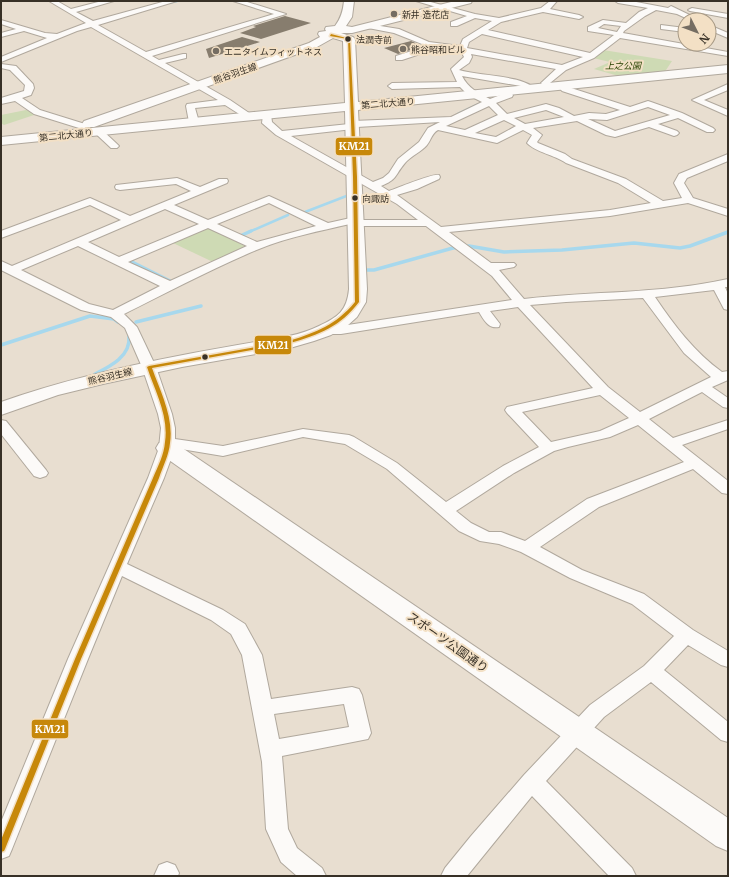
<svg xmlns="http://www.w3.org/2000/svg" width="729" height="877" viewBox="0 0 729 877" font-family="Merriweather,'Noto Sans JP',serif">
  <rect width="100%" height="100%" fill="#e8ded0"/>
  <g fill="#cedab4">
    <polygon points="603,50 672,61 664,73 622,77 594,69 610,62 593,58"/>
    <polygon points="26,110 37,114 4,125 1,123 1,115"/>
    <polygon points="207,227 247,247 213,262 173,243"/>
  </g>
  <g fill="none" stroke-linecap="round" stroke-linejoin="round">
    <polyline stroke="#a7d8ed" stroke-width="2" points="169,3 178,1"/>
    <g stroke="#a7d8ed" stroke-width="2.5">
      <polyline points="458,114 477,105"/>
      <polyline points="305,212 349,195"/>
      <polyline points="249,232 288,215"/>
    </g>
    <g stroke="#a7d8ed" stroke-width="3.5">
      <polyline points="238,237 251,231"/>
      <polyline points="130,261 170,281"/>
      <polyline points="362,270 374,270 453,248 469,246 504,252 562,250 634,243 680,248 690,246 728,232"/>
      <polyline points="136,322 201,306"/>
      <polyline points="1,345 90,316 114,319 118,322"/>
      <path d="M95 374C111 366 131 356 129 336"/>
    </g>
  </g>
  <g fill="#877d6e">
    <polygon points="285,16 311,23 261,39 240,33 256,27 253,26"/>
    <polygon points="242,37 260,42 209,58 206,49"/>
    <polygon points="411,41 420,45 420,47 398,54 384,48"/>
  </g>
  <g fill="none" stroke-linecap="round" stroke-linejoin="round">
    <g stroke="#b0a89d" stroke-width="2">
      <g id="street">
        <polygon points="49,1 57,1 71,9 102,1 114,1 76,12 93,21 166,1 177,1 98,25 146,52 274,14 233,1 244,1 286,14 152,56 159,60 183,54 186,54 186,58 165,63 230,100 255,117 250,120 247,119 225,105 195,108 199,122 194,125 189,122 186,106 187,104 218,100 91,27 77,31 1,62 1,57 47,38 24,31 1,37 1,33 16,29 1,24 1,20 45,33 57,34 86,23"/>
        <path d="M416 1H427L475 14 499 18 541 8 550 1H557L550 9 579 15 583 17 579 19 543 12 501 22 488 30 590 53 614 35 588 31V27L603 20 626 23 639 12 648 8 618 3 615 1H631L668 8 671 6 700 20H690L677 14 656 10 645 16 624 31 623 33 728 52V56L620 38 594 58 566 70 550 83 553 87 549 90 546 89 541 83 556 69 471 54 472 57 469 63 459 70C478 76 523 75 535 89L534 91 531 92 521 86 462 76C468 88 478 93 490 99L503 94 501 91 502 89H508L513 95 512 97 496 103 507 114 546 104 559 108 574 116 589 113 606 114 620 110 562 91 558 86 562 83 568 87 630 107 648 101 651 102 682 113 713 128 715 130 713 132H707L678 118 658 124 677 131 679 133 677 135 674 136 649 127 615 137 606 135 577 121 533 128 542 135 537 142 538 143 565 154 572 159 626 179 663 201 682 198 674 183 679 174 728 154V161L687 178 684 183 693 198 728 209V216L688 203 610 216 449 232 491 263H514L516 265 514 267 499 270 524 299C592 291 661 294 728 279V287H725L728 294V310L724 309 714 290 655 297C674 325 694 352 722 372L728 371V380L712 387 728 398V408L723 407 702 392 649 419 673 438 728 420V429L682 445 728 481V494L722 493 693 469 599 507 540 547 582 570 644 594 693 630 728 651V667L721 665 688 645 664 670 728 722V742L721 740 651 682 604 717 546 781 632 868 636 876H609L532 796 467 876H441L445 868 471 836 524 775 590 705 644 666 674 636 632 604 570 578 521 552 499 544 480 541 459 531 387 469 345 444 303 437 223 456 175 448 164 478 127 564 223 610 245 624 262 655 271 699 352 687 359 689 362 695 371 733 368 739 282 756 288 829 297 848 322 868 326 876H297L281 862 266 829 262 762 242 655 231 634 211 620 122 576 88 659 12 849 9 856 1 859V822L68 659 148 478 159 448 161 428 158 414 142 367 125 328 111 317 81 310 1 270V261L12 266 121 220 90 205 1 238V231L90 198 130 216 191 191 176 184 120 190 116 189 115 187 116 185 177 178 200 187 219 179H227L228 181 227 183 174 205 208 220 269 196 328 223 355 217 360 220H418L397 204 276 135 262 123 263 115 267 112 271 115 272 122 282 131 349 124 353 121 451 117 482 102 468 95 460 87 392 89 388 86 392 83 457 82 451 69 464 57 461 51 438 48 402 60H396V56L427 46 394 33 368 28V24L399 29 429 42 460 46 463 39 492 21 475 18 457 26H451V22L467 16ZM604 24 621 26 617 32 598 28ZM482 34 583 57 562 65 467 48 469 42ZM489 106 498 115 465 130 446 126ZM648 107 670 115 615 131 588 119 607 120ZM546 110 564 117 525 124 514 118ZM504 120 516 126 496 137 475 133ZM440 122 428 128 419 142 398 159 389 173 383 178 373 182 291 136 353 129 357 127ZM438 130 497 143 523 130 532 135 527 143C535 152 555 155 566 163L618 183 651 203 610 210 441 227 397 195 417 189 439 179 440 177 439 175C433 173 398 188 389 191L381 186C398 179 394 176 405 163 411 156 421 152 427 145 431 140 432 133 438 130ZM269 203 316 226 257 242 217 224ZM165 209 199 224 119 257 88 242ZM350 224 355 226H426L492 276 512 300 341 326 319 328 317 331 319 334H341L479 312C484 320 488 329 499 327L500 324 490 311 518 307 593 388 507 407 505 410 507 413 539 447 503 466 446 502 397 463 354 437 349 435 303 429 223 446 175 439V428L172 414 156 367 137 327 124 314C168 292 213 268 259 249 288 237 320 231 350 224ZM208 228 247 246 170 281 128 262ZM78 246 160 286 113 310 89 304 21 270ZM643 298 684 353 711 377 640 412 608 387 530 305 566 302ZM600 395 629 418 600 431 551 442 522 412ZM638 425 684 462 587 499 525 541 501 532H489L471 523 456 511 514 473 554 451 568 447 610 437ZM344 704 349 727 279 739 274 714Z"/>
        <polygon points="692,8 728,14 728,18 690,11 688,10"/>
        <polygon points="661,25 685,28 685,32 661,29"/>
        <polygon points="709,25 728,33 728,38 709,30"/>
        <polygon points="1,64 16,66 33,84 34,88 31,95 22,98 40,110 85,124 87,126 85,128 79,128 34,114 15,101 1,104 1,98 24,91 25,85 10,70 1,68"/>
        <polygon points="728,84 728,90 704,100 728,110 728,116 692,100"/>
        <polygon points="98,128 101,129 117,144 119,146 117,148 111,148 95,133 93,131"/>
        <polygon points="1,420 6,421 46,470 48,473 46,476 40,478 34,476 1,434"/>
        <polygon points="167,862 175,865 179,873 178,876 154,876 159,865"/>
      </g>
    </g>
    <g stroke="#b0a89d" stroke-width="2">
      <g id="secondary">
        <path d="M344 1H354L352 17 346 26 352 27 455 1H472L471 3 352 33H341L353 37 355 39 358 102 728 65V73L358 110 367 289 366 302 357 317 347 326 331 335 314 341 290 348 182 367 103 384 58 395 1 415V402C60 381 121 367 183 355 208 350 234 346 260 341 280 338 301 335 319 326 338 317 347 311 349 289L345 111 1 145V137L345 103 343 41 333 38 317 47 94 127H84L82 124 84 121 309 43 320 37 318 34 319 32 326 31 325 29 326 27 335 26C341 18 343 11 344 1Z"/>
        <polygon points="167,441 175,443 728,818 728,851 716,846 159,453 156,448 159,443"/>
      </g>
    </g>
    <use href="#street" fill="#fcfaf8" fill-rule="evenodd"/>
    <use href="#secondary" fill="#fcfaf8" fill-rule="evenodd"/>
    <g stroke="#f3e0c5" stroke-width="3">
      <path id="bus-1" d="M331 34 350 39 357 177 359 302C341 326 319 335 290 343L152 368C160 391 174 417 170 443 169 455 163 466 159 478L81 659 5 849 4 851 1 852V840L75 659 153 478C158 466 164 455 165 442 169 416 155 391 147 367L149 366 289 341C317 332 336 325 355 302L353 177 348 39 330 36Z"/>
    </g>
    <use href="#bus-1" fill="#c7880a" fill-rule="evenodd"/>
  </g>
  <g fill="#756d62" stroke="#f3e0c5" stroke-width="1.5">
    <circle cx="394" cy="14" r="4"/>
    <circle cx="403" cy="49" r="4"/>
    <circle cx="216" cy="51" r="4"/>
  </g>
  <g fill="#373026" stroke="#f3e0c5" stroke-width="1.5">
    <circle cx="348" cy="39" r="3.5"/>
    <circle cx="355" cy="198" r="3.5"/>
    <circle cx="205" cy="357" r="3.5"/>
  </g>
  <g text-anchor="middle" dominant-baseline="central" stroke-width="4" stroke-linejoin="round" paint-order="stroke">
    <g font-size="9" fill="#373026" stroke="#f3e0c5" text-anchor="start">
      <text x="402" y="14">新井 造花店</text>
      <text x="411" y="49">熊谷昭和ビル</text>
      <text x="224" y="51">エニタイムフィットネス</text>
    </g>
    <g font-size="9" fill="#373026" stroke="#f3e0c5" text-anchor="start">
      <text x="356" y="39">法潤寺前</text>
      <text x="362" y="198">向諏訪</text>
    </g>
    <g font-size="9" font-style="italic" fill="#264200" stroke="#f3e0c5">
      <text x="623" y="65">上之公園</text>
    </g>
    <g font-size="9" fill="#373026" stroke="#f3e0c5">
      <text transform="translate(235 73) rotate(-19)">熊谷羽生線</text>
      <text transform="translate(388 103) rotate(-5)">第二北大通り</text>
      <text transform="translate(66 135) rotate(-6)">第二北大通り</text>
      <text transform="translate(110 376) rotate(-13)">熊谷羽生線</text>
    </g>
    <g font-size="12" fill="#373026" stroke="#f3e0c5">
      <text transform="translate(448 642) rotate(35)">スポーツ公園通り</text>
    </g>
  </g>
  <g stroke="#f3e0c5" stroke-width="1.5">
    <rect x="335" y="137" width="38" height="19" rx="4" fill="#c7880a"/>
    <rect x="254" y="335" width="38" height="20" rx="4" fill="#c7880a"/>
    <rect x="31" y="719" width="38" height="20" rx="4" fill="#c7880a"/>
  </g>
  <g font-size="11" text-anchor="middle" font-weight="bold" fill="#fff">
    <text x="354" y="150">KM21</text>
    <text x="273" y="349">KM21</text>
    <text x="50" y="733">KM21</text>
  </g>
  <rect width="729" height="877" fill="none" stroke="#373026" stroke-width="4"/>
  <g transform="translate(697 32) rotate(132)"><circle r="19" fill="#f3e0c5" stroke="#a89a85"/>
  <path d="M0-3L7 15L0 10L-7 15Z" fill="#756d62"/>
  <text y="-6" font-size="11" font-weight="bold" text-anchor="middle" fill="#373026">N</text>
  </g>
</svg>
